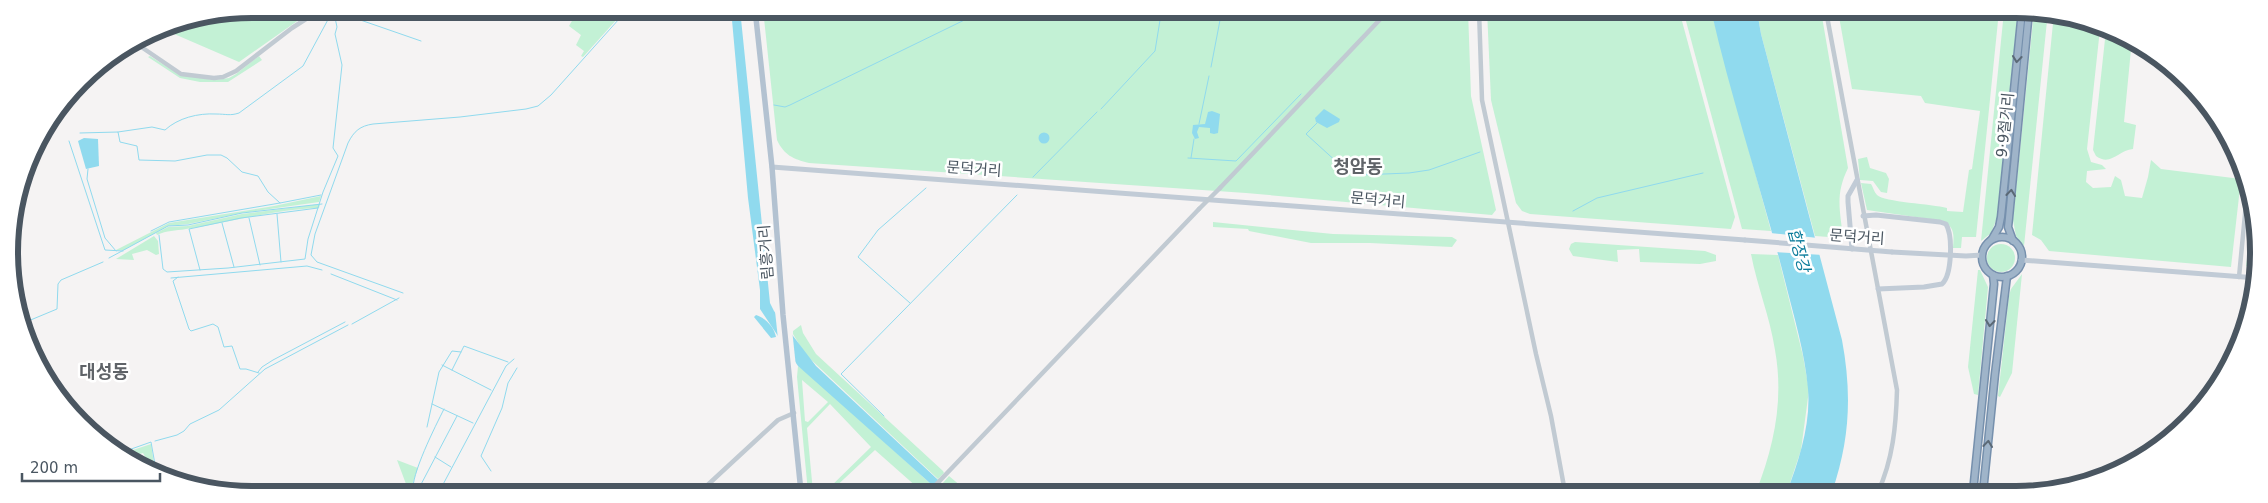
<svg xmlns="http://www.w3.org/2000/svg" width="2268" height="503" viewBox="0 0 2268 503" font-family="'DejaVu Sans','Noto Sans KR',sans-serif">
  <rect width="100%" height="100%" fill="#f5f3f3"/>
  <g fill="#c3f1d5" fill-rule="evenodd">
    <polygon points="252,9 321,9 303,17 239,62 158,27"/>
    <polygon points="579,9 626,9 583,57 581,56 584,51 576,45 581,35 569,26"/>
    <path d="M763 9 1468 10 1471 96 1496 210 1492 215 1246 193 809 163C793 159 784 155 777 140Z"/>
    <polygon points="1487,10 1679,10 1735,217 1731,229 1530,214 1522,211 1516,203 1491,100"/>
    <polygon points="1683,10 1711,10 1771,231 1742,229"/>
    <path d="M1757 11H1821L1848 168C1835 195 1840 209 1843 238L1815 236 1761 34Z"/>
    <path d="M1838 11H1999L1976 237H1962L1961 248H1953C1954 236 1955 227 1943 221L1867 210 1861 183 1871 184C1873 187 1874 192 1877 195 1884 202 1932 204 1947 208V211L1963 212 1969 170 1972 169 1980 111 1925 103 1921 96 1852 89Z"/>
    <polygon points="2004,11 2018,11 1997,218 1991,233 1981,241"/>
    <polygon points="2034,11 2048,11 2024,246 2016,236 2013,220"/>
    <polygon points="2054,13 2100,29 2087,149 2091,162 2102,165 2106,169 2087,171 2086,182 2093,188 2111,187 2115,176 2121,180 2125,196 2142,198 2148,177 2151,160 2161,169 2241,179 2231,267 2049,251 2041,240 2032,235"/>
    <path d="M2106 30 2132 39 2124 122 2136 125 2133 149C2118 150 2111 167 2096 156L2093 150Z"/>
    <polygon points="150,56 180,75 215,80 229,78 236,74 259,56 262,60 228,82 200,82 180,78 148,57"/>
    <polygon points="1867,157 1870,168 1886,173 1889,179 1887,193 1881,192 1873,181 1860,180 1858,159"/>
    <polygon points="321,196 319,202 242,213 188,224 168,226 124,250 116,250 169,223 274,206"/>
    <path d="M320 204 319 208C274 209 230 223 186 229 175 231 167 230 157 235L156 233 168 227 188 226 242 214Z"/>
    <polygon points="1213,222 1333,234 1452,237 1457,240 1452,247 1370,243 1311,243 1249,231 1248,229 1213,227"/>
    <polygon points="154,236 158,241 159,254 156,255 147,250 132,254 134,260 116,259"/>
    <polygon points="1575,242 1705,251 1716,255 1716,261 1700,264 1640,262 1639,249 1617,250 1618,262 1573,256 1569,249 1571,244"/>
    <circle cx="2001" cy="258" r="14"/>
    <polygon points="2248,252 2255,253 2256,268 2246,266"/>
    <path d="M1751 254 1778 255 1803 356 1809 390 1801 450 1787 492H1756C1774 446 1784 400 1775 350 1770 317 1757 286 1751 254Z"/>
    <polygon points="1978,270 1980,270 1988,287 1978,395 1974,394 1968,367"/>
    <polygon points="2022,274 2012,373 2000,397 1998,396 2009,296 2011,289"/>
    <polygon points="801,325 803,333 816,354 943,471 944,473 938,479 805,354 793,334 793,331"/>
    <path d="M798 366 810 375 932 485 925 492H918V488L875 450 830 492H825L871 447 830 404 807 428 813 492H808L797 377ZM802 380 828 402 808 422 805 421Z"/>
    <polygon points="151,444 155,470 152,469 143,453 126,458 121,454"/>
    <polygon points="397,460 418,468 412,485 412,492 409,492"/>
    <polygon points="949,476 968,492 951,492 942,484"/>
  </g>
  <g fill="#90daee">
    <polygon points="731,9 740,9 770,303 774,311 816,366 951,492 940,492 798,366 760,309 760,290 748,198"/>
    <path d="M1711 10 1757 11 1761 34 1842 340C1852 394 1850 440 1832 492H1787C1799 460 1811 424 1808 389 1805 353 1794 317 1785 281 1762 191 1732 102 1711 10Z"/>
    <polygon points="1324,109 1340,119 1339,122 1327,128 1316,122 1315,118"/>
    <polygon points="1212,111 1220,114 1218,133 1214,134 1210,133 1210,128 1199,127 1197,132 1199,138 1195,139 1192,133 1193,125 1205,124 1208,112"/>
    <circle cx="1044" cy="138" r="5.5"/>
    <polygon points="84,138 98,139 99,166 86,169 78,141"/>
    <path d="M756 315C766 318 774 327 776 337L771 338 754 317Z"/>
  </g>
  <g fill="#f5f3f3">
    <polygon points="1770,233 1818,238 1823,255 1775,252"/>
    <polygon points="775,311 792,329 796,367 778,339"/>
  </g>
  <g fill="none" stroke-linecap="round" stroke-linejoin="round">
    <g stroke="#90daee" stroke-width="1">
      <polyline points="1222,11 1222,10"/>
      <polyline points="1211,67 1221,15"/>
      <polyline points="774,105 785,107 790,105 985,10"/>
      <polyline points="1101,109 1155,51 1161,14 1158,10"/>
      <polyline points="1317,123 1306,134 1339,164 1359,175 1409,173 1429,170 1480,152"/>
      <polyline points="1199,124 1209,76"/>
      <path d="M118 132 152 127 165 130C178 118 198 113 216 114 226 114 230 116 239 113L303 66 331 14 339 13 346 15 421 41"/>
      <polyline points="80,133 118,132 120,142 137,146 139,160 175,161 207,155 221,155 227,158 242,172 258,176 268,192 280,203 321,195"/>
      <polyline points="69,141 105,250 123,251"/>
      <polyline points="1188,158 1236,161 1301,94"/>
      <polyline points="1191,158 1194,139"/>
      <polyline points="88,169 87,179 105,238 116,251"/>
      <polyline points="1033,177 1097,112"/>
      <polyline points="1573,211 1597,198 1703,173"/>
      <polyline points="277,214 281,262"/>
      <polyline points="249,218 260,265"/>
      <polyline points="222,223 234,267"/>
      <polyline points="151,231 169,222 280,203"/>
      <polyline points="159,235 163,269 167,272 228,268 305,259 308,239 323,192 338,156 333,148 342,65 335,34 337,27 334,13"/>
      <polyline points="109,258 168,226 188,225 242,213 322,204"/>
      <polyline points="200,270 189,229 241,218 318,208"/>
      <polyline points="331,274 397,300"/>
      <polyline points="178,277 173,281 189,329 191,331 213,324 218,327 224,347 232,346 240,369 246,369 259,373"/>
      <polyline points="171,278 307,266 322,270"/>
      <path d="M403 293 317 262 311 255 315 234 348 143C354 131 360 126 373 124L460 117 526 109 538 106 551 95 628 9"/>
      <polyline points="910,303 858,257 878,230 926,188"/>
      <polyline points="21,324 57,309 58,284 61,280 103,262"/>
      <polyline points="352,324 399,298"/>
      <polyline points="442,365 491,390"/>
      <polyline points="452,370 464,346 508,362"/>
      <polyline points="258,372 262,367 273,360 345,322"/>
      <polyline points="432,404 473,423"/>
      <polyline points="884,416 841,374 1017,195"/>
      <polyline points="427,427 439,372 452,351 461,352"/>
      <polyline points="155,441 177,435 184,431 190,424 219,410 265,369 348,325"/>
      <polyline points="120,453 151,442 156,470"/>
      <polyline points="435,457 451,467"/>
      <polyline points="491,471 481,456 502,408 508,383 517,368"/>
      <path d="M413 492C410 476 436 425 444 409"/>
      <polyline points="417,492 457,416"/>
      <polyline points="439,492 506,366 514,359"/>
    </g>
    <g stroke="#7690ad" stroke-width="9">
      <g id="trunk">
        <circle cx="2002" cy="257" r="20"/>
        <polyline points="1992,239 1999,227 2001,217 2022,11"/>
        <polyline points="2013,241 2008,227 2009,218 2029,11"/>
        <polyline points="1973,492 1994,284 1993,275"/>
        <polyline points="1983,492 1995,374 2007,276"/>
      </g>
    </g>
    <g stroke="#c1cad2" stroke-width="4.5">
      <polyline points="360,9 373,9"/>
      <polyline points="1479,10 1482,100 1536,354 1551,416 1565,492"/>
      <path d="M1826 11 1897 390C1896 426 1893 459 1878 492"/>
      <polyline points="134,42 181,74 214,78 223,77 236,71 292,28 306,19 334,9"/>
      <polyline points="1220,188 1389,10"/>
      <polyline points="2239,277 2248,183"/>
      <polyline points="700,492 778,420 794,413"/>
      <polyline points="929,492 1199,209"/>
    </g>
    <g stroke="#c1cbd6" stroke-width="5">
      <polyline points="772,167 1745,240"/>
      <path d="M1863 216 1876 215 1940 222 1946 224C1953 236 1952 275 1942 284L1924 287 1878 289"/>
      <polyline points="1852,249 1848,202 1848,196 1857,180"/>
      <polyline points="1892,252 1966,256 1982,255"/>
      <polyline points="2021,260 2257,278"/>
    </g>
    <polyline stroke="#b3c2d1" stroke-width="5.5" points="755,9 772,167 783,315 801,492"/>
    <use href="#trunk" stroke="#9fb4c9" stroke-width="6"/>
    <polyline stroke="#c1cad2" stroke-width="4.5" points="1199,209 1220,188"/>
    <polyline stroke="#c1cbd6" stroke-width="5" points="1745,240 1892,252"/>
  </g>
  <defs><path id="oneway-chevron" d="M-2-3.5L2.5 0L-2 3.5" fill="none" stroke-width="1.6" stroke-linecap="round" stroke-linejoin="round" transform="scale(1.25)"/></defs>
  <g stroke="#5b6976">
    <use href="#oneway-chevron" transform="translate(2017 59) rotate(96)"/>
    <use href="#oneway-chevron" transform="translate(2011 193) rotate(-84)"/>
    <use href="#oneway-chevron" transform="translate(1990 323) rotate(96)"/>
    <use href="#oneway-chevron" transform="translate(1988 444) rotate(-84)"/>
  </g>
  <g text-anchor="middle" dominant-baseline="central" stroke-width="5" stroke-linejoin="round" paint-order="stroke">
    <g font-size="15" fill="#4a5661" stroke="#fff">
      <text transform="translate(2005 125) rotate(-84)">9·9절거리</text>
      <text transform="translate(974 169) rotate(4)">문덕거리</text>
      <text transform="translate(1378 200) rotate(5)">문덕거리</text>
      <text transform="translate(1857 237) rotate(4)">문덕거리</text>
      <text transform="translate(766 252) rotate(-94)">림흥거리</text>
    </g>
    <g font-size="16" font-style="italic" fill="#0c7c9b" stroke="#fff">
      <text transform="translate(1799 250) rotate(75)">합장강</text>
    </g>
    <g font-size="18" font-weight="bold" fill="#5f6368" stroke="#fff">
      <text x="1358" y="166">청암동</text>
      <text x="104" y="371">대성동</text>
    </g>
  </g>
  <path d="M0 0H2268V503H0ZM252 18H2016A234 234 0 0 1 2250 252V252A234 234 0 0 1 2016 486H252A234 234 0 0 1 18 252V252A234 234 0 0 1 252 18Z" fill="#fff" fill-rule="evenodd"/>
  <path fill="none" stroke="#4a5661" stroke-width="6" d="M252 18H2016A234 234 0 0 1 2250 252V252A234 234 0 0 1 2016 486H252A234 234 0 0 1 18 252V252A234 234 0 0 1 252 18Z"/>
  <path d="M22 473v8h138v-8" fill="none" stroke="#4a5661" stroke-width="2.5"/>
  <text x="30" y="473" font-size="15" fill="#4a5661" stroke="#ffffff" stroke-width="4" paint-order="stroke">200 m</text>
</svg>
